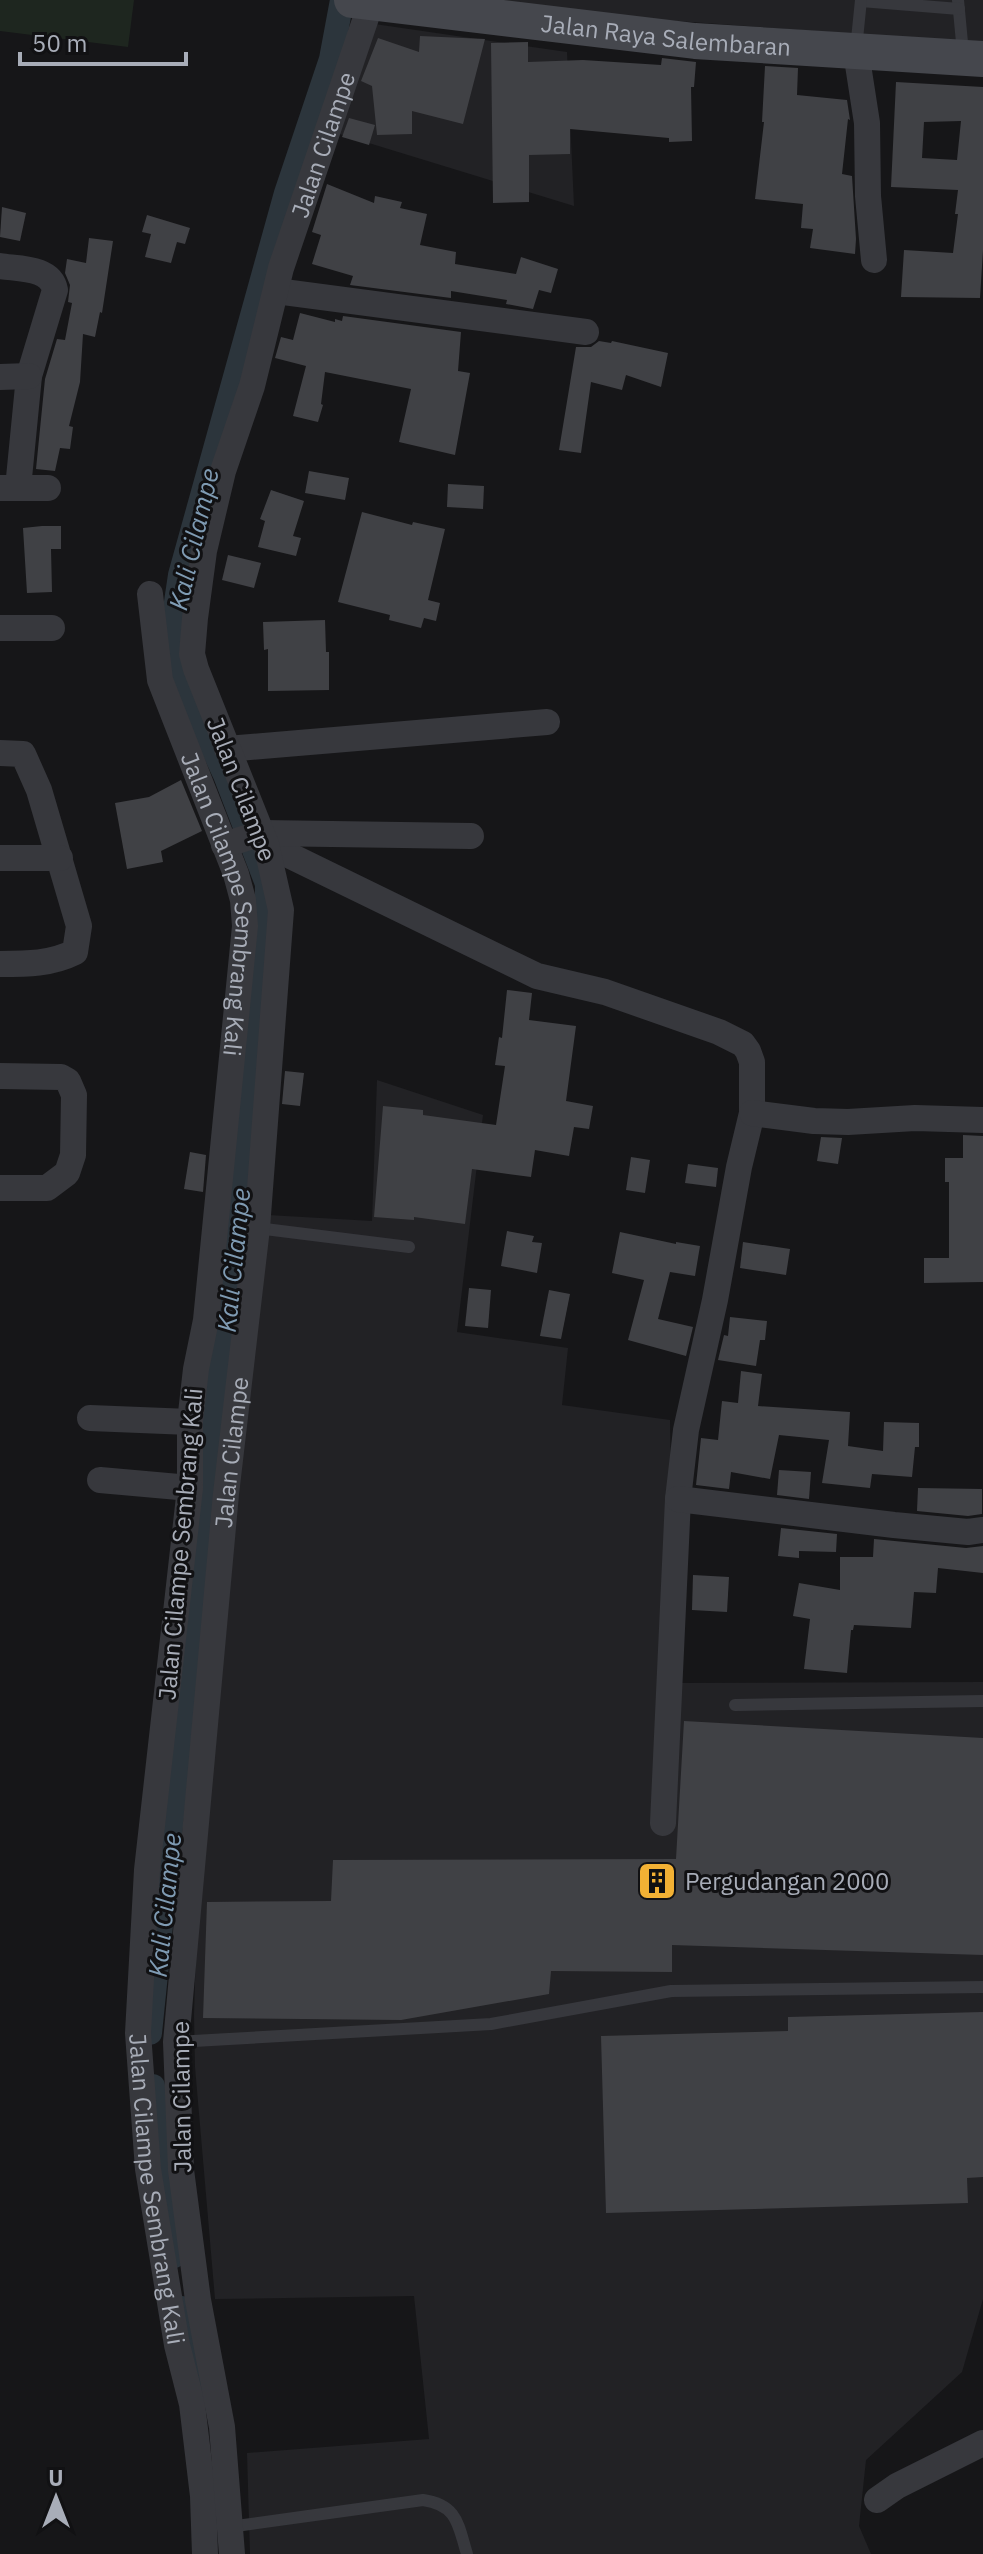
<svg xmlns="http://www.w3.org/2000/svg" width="983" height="2554" viewBox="0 0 983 2554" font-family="'IBM Plex Sans',sans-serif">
  <rect width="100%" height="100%" fill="#161618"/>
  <g fill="#222225">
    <polygon points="474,0 983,0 983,43 565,13"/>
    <polygon points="354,21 567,52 574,206 323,129"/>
    <polygon points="377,1080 483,1115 457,1332 568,1348 562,1405 670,1420 674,1683 983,1682 983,2299 962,2372 866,2460 859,2526 871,2554 250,2554 247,2453 429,2439 414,2296 215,2299 195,2067 194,2015 200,1816 268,1215 372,1221"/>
  </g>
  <polygon fill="#1e261f" points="0,0 134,0 128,47 0,31"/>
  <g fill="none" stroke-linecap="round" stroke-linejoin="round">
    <g stroke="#2c353c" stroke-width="24">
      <polyline points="150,2033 199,1551 266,958 267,884 225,775 182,682 171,636 180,575 286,193 331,59 342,0"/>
      <polyline points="153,2086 174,2256"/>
      <polyline points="182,2308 202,2393"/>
    </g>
  </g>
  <g fill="#404145" fill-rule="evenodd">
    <polygon points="420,36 485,39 463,124 412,111 412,134 377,135 372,86 361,81 378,38 419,52"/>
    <polygon points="528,42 528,62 583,60 661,65 662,58 696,62 694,87 691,87 692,141 669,142 669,138 570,129 570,154 529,155 529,202 493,203 491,43"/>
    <polygon points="765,66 798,68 797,95 847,100 850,120 848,119 842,174 852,176 856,239 855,254 810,248 813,229 801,228 803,204 755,199 764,122 762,122"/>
    <path d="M896 82 983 87V250L980 298 901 297 904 250 953 253 958 214H955L958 190 891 187ZM961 121 957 160 922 158 924 122Z"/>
    <polygon points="349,118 375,125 369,145 342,137"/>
    <polygon points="327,184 374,203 375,196 402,202 400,208 427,214 420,245 456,252 455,264 516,274 521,257 558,269 551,293 539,290 533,309 506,304 507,300 451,291 451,298 350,285 353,276 312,264 321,235 312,232"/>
    <polygon points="2,207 26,213 20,241 0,237"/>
    <polygon points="147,215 190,228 185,244 177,242 171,263 145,257 151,234 142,232"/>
    <polygon points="89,238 113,241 102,313 100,312 95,337 83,334 80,382 69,426 73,427 70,449 60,448 55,471 36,469 45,379 57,339 65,340 72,303 68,302 70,285 65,273 67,259 86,263"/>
    <polygon points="300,313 335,322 335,319 342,321 343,316 461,332 458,371 470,373 455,455 399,442 411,389 325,372 321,404 323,405 318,422 293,416 306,366 275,358 281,337 293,340"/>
    <polygon points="599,341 611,343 612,341 668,353 661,387 626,375 622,390 591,382 581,453 559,450 576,347 591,347"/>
    <polygon points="309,471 349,478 345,500 305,493"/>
    <polygon points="448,484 484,486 483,509 447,507"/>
    <polygon points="271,490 304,501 293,536 301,538 296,556 258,547 265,521 260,519"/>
    <polygon points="362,512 412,525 413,522 445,529 428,600 440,603 436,621 424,618 421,628 389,620 390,615 338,602"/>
    <polygon points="42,526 61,526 61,549 51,549 52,592 27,593 23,528"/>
    <polygon points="228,555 261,563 254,588 222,580"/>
    <polygon points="325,620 326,652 329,652 329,690 268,691 268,649 264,650 263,622"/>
    <polygon points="181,780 202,831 161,851 163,862 127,869 115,803 149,797"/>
    <polygon points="507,990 532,993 529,1020 576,1026 566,1101 593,1106 589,1129 574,1127 569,1156 535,1150 531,1177 472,1169 465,1224 414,1217 414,1220 374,1217 383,1106 423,1110 423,1115 496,1125 505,1066 495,1065 499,1037 502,1038"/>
    <polygon points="285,1071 304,1073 300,1106 282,1104"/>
    <polygon points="963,1135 983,1136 983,1282 924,1283 924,1258 949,1258 949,1182 945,1182 945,1158 963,1158"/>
    <polygon points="821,1137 842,1138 838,1164 817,1161"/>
    <polygon points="190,1152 206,1155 203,1192 184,1189"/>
    <polygon points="631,1157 650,1160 645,1193 626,1190"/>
    <polygon points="688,1164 718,1168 716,1187 685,1183"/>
    <polygon points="507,1231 534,1236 532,1242 542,1243 537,1273 501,1266"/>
    <polygon points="620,1232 676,1244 676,1242 700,1246 695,1276 670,1272 658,1319 693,1327 686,1356 628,1340 644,1280 612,1273"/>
    <polygon points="743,1242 790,1249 786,1275 740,1268"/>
    <polygon points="469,1288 491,1290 488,1328 465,1326"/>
    <polygon points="549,1290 570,1294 561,1339 540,1336"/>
    <polygon points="730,1317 767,1321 765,1340 760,1340 756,1366 718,1360 724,1335 728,1336"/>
    <polygon points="741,1371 762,1374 758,1406 850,1412 848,1446 883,1451 884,1422 919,1423 919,1447 915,1447 912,1477 872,1474 870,1488 822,1483 829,1440 779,1435 770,1479 731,1472 729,1489 696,1485 701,1438 718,1440 722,1401 738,1403"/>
    <polygon points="779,1470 811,1472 809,1499 777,1495"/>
    <polygon points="918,1488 982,1489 982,1514 968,1516 917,1511"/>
    <polygon points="781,1528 837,1534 836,1552 799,1551 799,1558 778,1556"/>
    <polygon points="874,1539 966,1548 983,1546 983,1573 938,1568 936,1593 914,1592 911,1628 854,1625 853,1630 851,1630 847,1673 804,1669 810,1619 793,1616 799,1583 840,1590 840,1557 873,1557"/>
    <polygon points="693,1575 729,1577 727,1612 692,1610"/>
    <polygon points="684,1721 983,1738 983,1955 672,1945 672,1972 551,1971 549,1994 401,2020 203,2018 207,1902 331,1901 333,1860 676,1859"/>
    <polygon points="983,2012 983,2177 967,2178 968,2203 606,2213 601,2036 788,2031 788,2017"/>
  </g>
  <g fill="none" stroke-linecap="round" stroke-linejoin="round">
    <g stroke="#37383d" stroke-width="12">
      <polyline points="958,0 963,53"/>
      <polyline points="861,1 959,9"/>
      <polyline points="856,49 861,0"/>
      <polyline points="257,1228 409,1247"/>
      <polyline points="735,1705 983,1701"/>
      <polyline points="176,2042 491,2024 671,1991 983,1987"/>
      <path d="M229 2527 423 2500C458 2505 458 2525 467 2554"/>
    </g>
    <g stroke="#37383d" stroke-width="26">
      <polyline points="856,52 867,123 868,196 874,260"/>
      <path d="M0 266C19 269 51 267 55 290L29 376 18 488"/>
      <polyline points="276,291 586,332"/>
      <polyline points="0,377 29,376"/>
      <polyline points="0,488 48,488"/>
      <path id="s1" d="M150 594 160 680 236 874 243 900 245 926 206 1320 196 1369 190 1422V1488L147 1870 138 2033 148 2169 177 2345 192 2404 203 2496 205 2554"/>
      <polyline points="0,628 52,628"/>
      <polyline points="227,749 547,722"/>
      <path d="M0 753 23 754 39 790 79 926 75 952C51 964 27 964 0 964"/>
      <polyline points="266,844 537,976 605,992 719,1032 743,1044 748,1051 752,1062 752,1113 739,1167 715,1300 686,1430 678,1499 663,1823"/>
      <polyline points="224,845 262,833 471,836"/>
      <polyline points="0,858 60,858"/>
      <polyline points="0,1076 61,1077 68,1081 74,1095 73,1155 67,1173 47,1188 0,1188"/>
      <polyline points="752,1113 814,1121 848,1122 915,1118 983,1120"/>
      <polyline points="90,1418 190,1422"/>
      <polyline points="100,1480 190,1488"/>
      <polyline points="678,1499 894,1525 968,1532 983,1530"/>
      <polyline points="877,2500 897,2486 983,2443"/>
      <path id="s2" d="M232 2554 222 2427 198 2300 181 2170 176 2042 226 1494 257 1228 281 910 266 844 196 669 192 654 195 618 204 551 223 471 252 386 281 268 371 3"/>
    </g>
    <path stroke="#45474d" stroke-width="36" id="s3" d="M352 0 695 41 983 59"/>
  </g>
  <defs>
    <g id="building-square" transform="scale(2)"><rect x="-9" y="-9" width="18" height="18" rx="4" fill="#f2b134" stroke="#111113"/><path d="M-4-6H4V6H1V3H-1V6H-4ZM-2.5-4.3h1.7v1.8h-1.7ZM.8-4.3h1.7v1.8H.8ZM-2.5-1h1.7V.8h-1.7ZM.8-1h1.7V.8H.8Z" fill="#111"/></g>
  </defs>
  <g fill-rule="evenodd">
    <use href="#building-square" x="657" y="1881"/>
  </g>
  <g text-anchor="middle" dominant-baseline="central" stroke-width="6" stroke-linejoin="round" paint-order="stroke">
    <g font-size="24" fill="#a8adb8" stroke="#111113">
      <text stroke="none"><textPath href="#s3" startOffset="316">Jalan Raya Salembaran</textPath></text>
      <text stroke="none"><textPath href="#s2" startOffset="2452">Jalan Cilampe</textPath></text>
      <text transform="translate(242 789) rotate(69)">Jalan Cilampe</text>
      <text stroke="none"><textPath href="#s1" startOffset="322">Jalan Cilampe Sembrang Kali</textPath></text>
      <text stroke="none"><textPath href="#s2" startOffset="1108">Jalan Cilampe</textPath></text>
      <text transform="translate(180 1544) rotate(-85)">Jalan Cilampe Sembrang Kali</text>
      <text transform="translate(181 2097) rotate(-91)">Jalan Cilampe</text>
      <text stroke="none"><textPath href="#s1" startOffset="1618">Jalan Cilampe Sembrang Kali</textPath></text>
    </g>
    <g font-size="24" fill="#a8adb8" stroke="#111113" text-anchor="start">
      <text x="685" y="1881">Pergudangan 2000</text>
    </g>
    <g font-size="26" font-style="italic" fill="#7f9bb3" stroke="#111113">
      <text transform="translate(193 539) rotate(-77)">Kali Cilampe</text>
      <text transform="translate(233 1260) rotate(-84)">Kali Cilampe</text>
      <text transform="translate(164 1905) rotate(-84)">Kali Cilampe</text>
    </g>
  </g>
  <g transform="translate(56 2498)" stroke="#111113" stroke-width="6" paint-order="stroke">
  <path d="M0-6L14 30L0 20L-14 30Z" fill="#a8adb8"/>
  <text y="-12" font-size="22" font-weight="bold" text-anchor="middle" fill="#a8adb8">U</text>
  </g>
  <path d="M20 52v12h166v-12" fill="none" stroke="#a8adb8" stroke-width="4"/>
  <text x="32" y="52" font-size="24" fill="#a8adb8" stroke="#111113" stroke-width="6" paint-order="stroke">50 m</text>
</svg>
